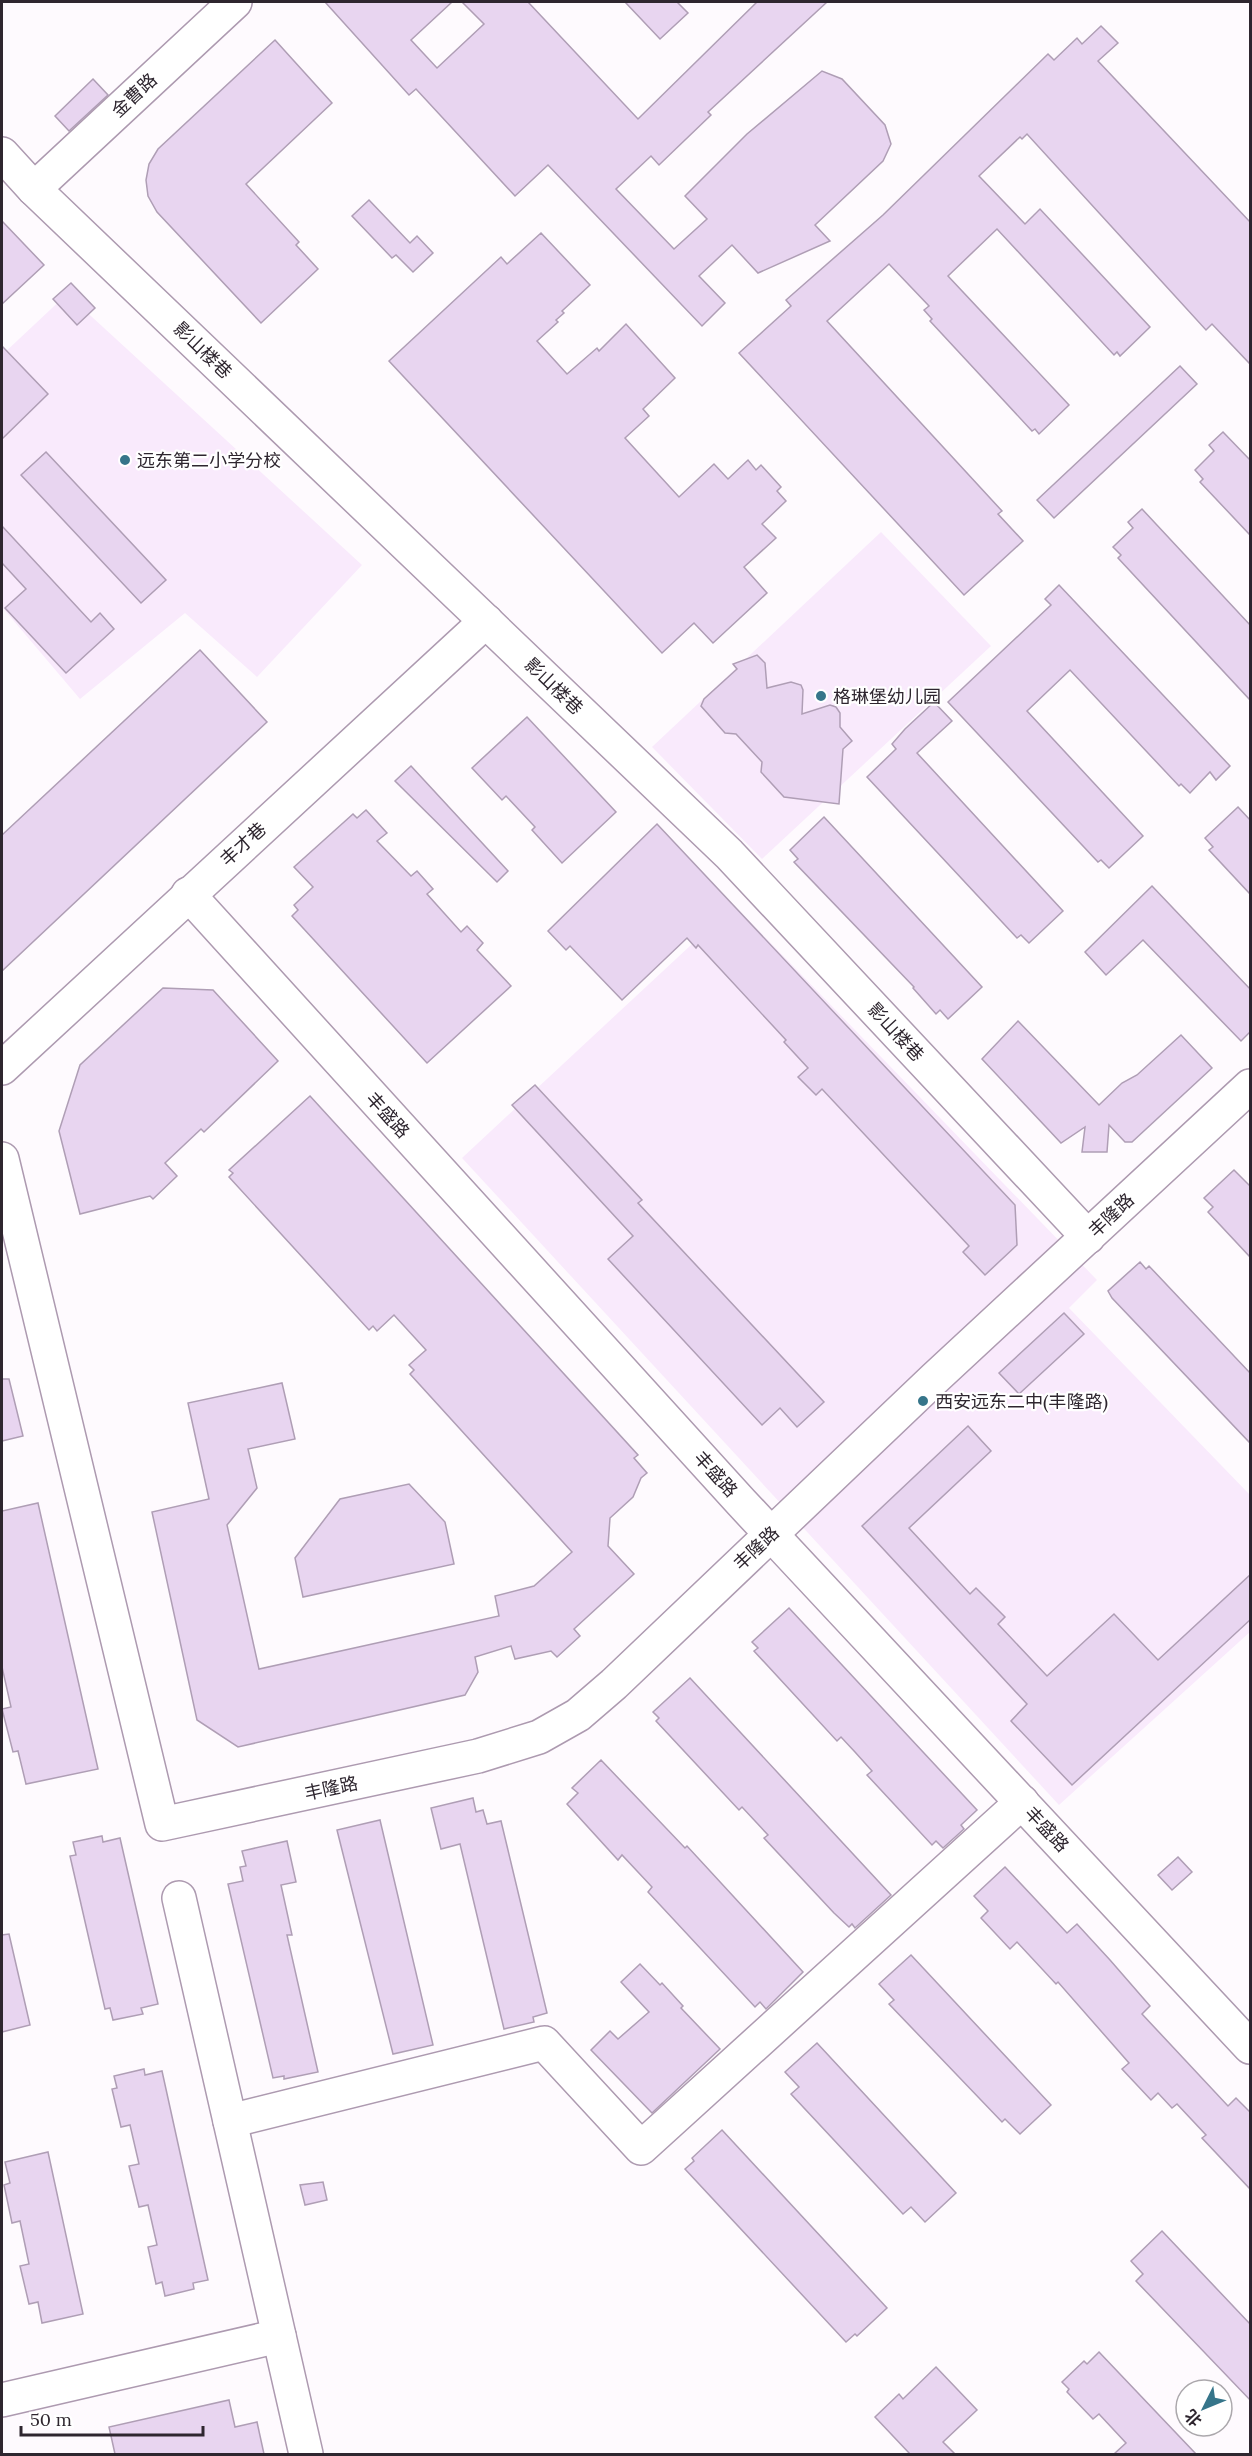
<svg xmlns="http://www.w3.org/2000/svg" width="1252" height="2456" viewBox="0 0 1252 2456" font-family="Lora,'Noto Sans SC',serif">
  <rect width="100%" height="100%" fill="#fefafe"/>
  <g fill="#f9eafc">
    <polygon points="67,294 362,565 257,677 185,613 80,699 2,607 2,355"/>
    <polygon points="881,532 991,646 762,859 652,747"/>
    <polygon points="734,905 1097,1280 1069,1308 1250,1495 1250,1632 1059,1805 462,1158"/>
  </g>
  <g fill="#e8d5f0" stroke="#af9eb5" stroke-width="1.5">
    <polygon points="325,2 452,2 411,40 437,68 484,24 462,2 528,2 638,119 757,2 827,2 708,112 711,115 659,165 651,156 616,189 674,249 707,219 685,196 747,134 822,71 842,79 885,125 891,144 883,161 815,225 830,241 758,273 732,245 699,276 725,303 702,326 548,165 515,196 416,89 409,95"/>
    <polygon points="625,2 677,2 688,13 660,39"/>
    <polygon points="1101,26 1118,43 1098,61 1251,223 1251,365 1212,324 1206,330 1027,134 1022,139 1020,137 979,176 1025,224 1040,209 1150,327 1120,356 1117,352 1114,355 997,229 948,276 1069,405 1039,434 1035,429 1032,431 930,321 932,319 924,310 929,306 889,264 827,321 1002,511 998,514 1023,541 964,595 739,353 791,306 786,300 883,215 1048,54 1054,60 1077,38 1082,44"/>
    <polygon points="275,40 332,103 246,184 299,242 296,245 318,269 261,323 157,212 148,196 146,180 149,164 158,149"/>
    <polygon points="93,79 108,95 69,131 55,116"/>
    <polygon points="369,200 410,243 417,236 433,253 413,272 396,255 392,258 352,216"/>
    <polygon points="2,221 44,265 2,304"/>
    <polygon points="541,233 590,285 562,311 564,313 556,320 558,322 537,341 567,374 597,348 599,351 626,324 675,378 643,409 649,416 625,438 679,497 714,464 728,479 748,460 756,470 761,465 781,487 777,491 786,501 762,524 776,538 744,567 767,593 713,643 694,623 662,653 389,361 501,257 507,264"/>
    <polygon points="71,283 95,308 77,325 53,299"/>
    <polygon points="2,346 48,394 2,439"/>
    <polygon points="1180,366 1197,384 1054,518 1037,500"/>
    <polygon points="1223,432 1251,461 1251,536 1200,482 1203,479 1195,470 1214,451 1209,445"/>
    <polygon points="46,452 166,580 141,603 21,475"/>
    <polygon points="1142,509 1251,626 1251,701 1118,558 1121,555 1113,547 1133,528 1128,522"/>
    <polygon points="2,526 91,622 100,613 114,629 66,673 5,608 26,589 2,563"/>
    <polygon points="1059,585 1230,766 1216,780 1210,772 1190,793 1181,784 1179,786 1070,670 1027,711 1143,836 1109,868 1101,860 1098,862 948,702 1051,605 1045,599"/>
    <polygon points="200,650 267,722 2,971 2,835"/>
    <polygon points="757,655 765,663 767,688 791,682 801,685 803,690 802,714 830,705 836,707 840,713 840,727 852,741 843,749 839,804 784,797 761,772 762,762 736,734 725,733 701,706 704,699 737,669 733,664"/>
    <polygon points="934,702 952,721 917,753 1063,911 1029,943 1021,935 1017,938 867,777 896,749 892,744 905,729"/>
    <polygon points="527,717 616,812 562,863 532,830 535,827 506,796 502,800 472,768"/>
    <polygon points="411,766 508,871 497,882 395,781"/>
    <polygon points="1238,807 1251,821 1251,895 1209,850 1213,847 1205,838"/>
    <polygon points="366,810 387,833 377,841 411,876 417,871 433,889 427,894 461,932 467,926 483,943 477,950 511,986 427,1063 292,916 298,910 294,905 313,887 294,867 353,814 357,818"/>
    <polygon points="824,817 982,987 948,1019 940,1010 936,1014 913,988 914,987 794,862 798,859 790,850"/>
    <polygon points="657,824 1015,1205 1017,1245 985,1275 963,1252 969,1246 822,1089 816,1095 798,1077 808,1068 784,1042 786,1040 698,945 696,948 687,938 622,1000 570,946 566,950 548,931"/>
    <polygon points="1152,886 1251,990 1251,1031 1241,1041 1143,940 1106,975 1085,952"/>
    <polygon points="163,988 213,990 278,1061 204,1132 201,1129 165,1163 177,1176 153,1199 150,1196 80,1214 59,1131 80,1065"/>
    <polygon points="1018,1021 1099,1105 1122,1083 1137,1075 1181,1035 1212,1068 1132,1142 1125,1142 1109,1125 1107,1152 1082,1152 1085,1127 1061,1143 982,1059"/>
    <polygon points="535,1085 642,1200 638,1203 824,1402 797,1427 780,1408 762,1425 608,1259 633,1236 512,1105"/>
    <polygon points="310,1096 638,1455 634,1458 647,1473 641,1478 633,1497 610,1518 608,1546 634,1574 574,1629 580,1636 557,1657 551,1651 515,1659 511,1646 475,1657 478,1672 465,1695 238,1747 197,1720 152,1512 209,1499 188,1403 282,1383 295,1439 248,1449 257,1488 227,1525 259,1669 499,1616 495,1596 534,1586 572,1552 410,1374 414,1370 409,1365 426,1350 394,1315 377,1331 373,1326 369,1330 229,1177 233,1173 229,1170"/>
    <polygon points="1234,1170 1251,1187 1251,1258 1208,1212 1213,1207 1204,1198"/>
    <polygon points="1140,1262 1146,1269 1149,1266 1251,1374 1251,1444 1112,1298 1108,1291"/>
    <polygon points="1064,1313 1084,1334 1019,1394 999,1373"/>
    <polygon points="2,1379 9,1379 23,1436 2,1441"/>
    <polygon points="968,1426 991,1451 909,1528 970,1594 976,1588 1005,1617 998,1624 1047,1676 1114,1614 1158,1660 1251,1574 1251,1619 1072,1785 1011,1721 1027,1704 862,1526"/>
    <polygon points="409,1484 445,1522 454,1564 303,1597 295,1558 340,1499"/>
    <polygon points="38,1503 98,1769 26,1784 18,1751 13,1752 2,1709 11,1707 2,1667 2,1511"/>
    <polygon points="789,1608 977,1810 961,1825 964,1829 943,1848 936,1841 932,1845 867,1775 872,1771 855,1752 841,1737 837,1741 754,1651 758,1648 752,1642"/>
    <polygon points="690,1678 891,1895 855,1928 852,1924 849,1927 834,1913 764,1838 768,1835 742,1807 739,1810 656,1721 659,1718 653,1712"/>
    <polygon points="601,1760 685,1848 687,1846 803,1972 766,2009 760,2002 755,2007 648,1892 652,1887 622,1855 618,1860 567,1804 578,1793 572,1788"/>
    <polygon points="473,1798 476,1812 483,1810 487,1824 501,1821 547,2013 533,2017 534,2022 504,2029 460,1844 441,1849 431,1808"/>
    <polygon points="380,1820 433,2045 393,2054 337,1830"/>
    <polygon points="102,1836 103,1842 120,1838 158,2004 141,2008 143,2014 113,2020 110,2008 105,2009 102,1996 70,1856 76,1855 73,1842"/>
    <polygon points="287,1841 296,1882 281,1885 292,1935 287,1935 318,2072 284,2079 284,2076 273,2078 228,1884 243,1881 240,1867 246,1866 242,1851"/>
    <polygon points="1178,1857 1192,1872 1172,1890 1158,1875"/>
    <polygon points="1005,1867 1067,1933 1077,1924 1110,1960 1150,2006 1142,2014 1228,2106 1236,2098 1251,2113 1251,2190 1202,2138 1206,2135 1177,2104 1172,2108 1158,2093 1151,2100 1122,2069 1129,2063 1058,1982 1056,1984 1017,1942 1010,1949 981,1918 988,1911 974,1896"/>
    <polygon points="9,1934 30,2025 2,2032 2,1935"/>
    <polygon points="911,1955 1051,2105 1020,2134 1005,2119 1002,2122 889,2004 894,2000 879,1984"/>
    <polygon points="640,1964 660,1985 662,1983 683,2006 681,2008 720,2049 652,2113 591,2050 610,2031 618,2039 649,2012 621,1982"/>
    <polygon points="817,2043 956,2193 925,2222 911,2207 903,2214 791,2094 799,2087 785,2072"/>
    <polygon points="144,2069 145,2075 162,2071 208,2280 193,2283 194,2289 165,2296 162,2282 156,2284 148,2247 157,2245 148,2205 139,2207 129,2166 139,2164 130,2125 121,2127 112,2089 117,2088 114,2076"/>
    <polygon points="722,2130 887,2308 857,2336 855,2334 846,2342 685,2169 694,2161 692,2158"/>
    <polygon points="48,2152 83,2314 42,2323 38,2302 29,2304 20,2266 29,2264 20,2221 12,2223 4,2185 10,2183 5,2162"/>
    <polygon points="323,2182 327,2200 305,2205 300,2185"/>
    <polygon points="1162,2231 1251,2325 1251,2401 1136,2281 1143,2274 1131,2261"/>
    <polygon points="1099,2352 1196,2454 1114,2454 1126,2443 1099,2414 1093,2419 1067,2392 1069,2389 1062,2382 1084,2361 1087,2364"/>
    <polygon points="936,2367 977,2410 943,2442 955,2454 910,2454 875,2417 899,2394 903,2399"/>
    <polygon points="229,2400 235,2427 257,2422 264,2454 115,2454 109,2427"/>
  </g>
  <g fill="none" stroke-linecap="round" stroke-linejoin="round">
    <g stroke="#ad9ab0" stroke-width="36">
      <g id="minor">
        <polyline points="2,154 34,189 729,854 1088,1237"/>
        <polyline points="34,189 235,2"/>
        <polyline points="188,894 741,1502 1250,2047"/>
        <polyline points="2,1068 486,621"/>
        <polyline points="2,1159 162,1824 478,1756 539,1737 578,1715 614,1684 935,1378 1250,1086"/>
        <polyline points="179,1898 306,2454"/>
        <polyline points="230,2121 544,2043 641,2148 1022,1802"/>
        <polyline points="2,2400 279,2336"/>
      </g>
    </g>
    <use href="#minor" stroke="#fff" stroke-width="33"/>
  </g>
  <g fill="#36758a" stroke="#fff" stroke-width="2">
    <circle cx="125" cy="460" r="6"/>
    <circle cx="821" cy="696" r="6"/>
    <circle cx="923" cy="1401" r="6"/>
  </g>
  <g text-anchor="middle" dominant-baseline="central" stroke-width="4.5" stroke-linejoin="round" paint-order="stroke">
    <g font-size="18" fill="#2e262f" stroke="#fff">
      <text transform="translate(134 95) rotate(-43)">金曹路</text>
      <text transform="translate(203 350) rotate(44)">影山楼巷</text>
      <text transform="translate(554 686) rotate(44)">影山楼巷</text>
      <text transform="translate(243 844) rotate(-42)">丰才巷</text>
      <text transform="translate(896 1032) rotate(47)">影山楼巷</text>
      <text transform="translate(388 1115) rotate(48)">丰盛路</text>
      <text transform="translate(1111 1215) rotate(-43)">丰隆路</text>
      <text transform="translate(716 1474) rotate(48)">丰盛路</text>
      <text transform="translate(756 1548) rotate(-43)">丰隆路</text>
      <text transform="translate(331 1788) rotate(-12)">丰隆路</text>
      <text transform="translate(1047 1829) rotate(47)">丰盛路</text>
    </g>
    <g font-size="18" fill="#2e262f" stroke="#fff" text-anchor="start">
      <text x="137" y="460">远东第二小学分校</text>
      <text x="833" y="696">格琳堡幼儿园</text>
      <text x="935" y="1401">西安远东二中(丰隆路)</text>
    </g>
  </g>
  <rect width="1252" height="2456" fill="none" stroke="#2e262f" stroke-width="6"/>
  <g transform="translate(1204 2408) rotate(227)"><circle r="28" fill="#ffffff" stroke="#aba8ac" stroke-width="1.5"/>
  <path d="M0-4.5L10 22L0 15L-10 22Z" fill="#36758a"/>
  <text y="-9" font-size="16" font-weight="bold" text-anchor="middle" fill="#2e262f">北</text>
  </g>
  <path d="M21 2426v9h182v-9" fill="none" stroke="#2e262f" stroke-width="3"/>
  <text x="30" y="2426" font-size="18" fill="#2e262f" stroke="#ffffff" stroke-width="4.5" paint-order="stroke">50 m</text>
</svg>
